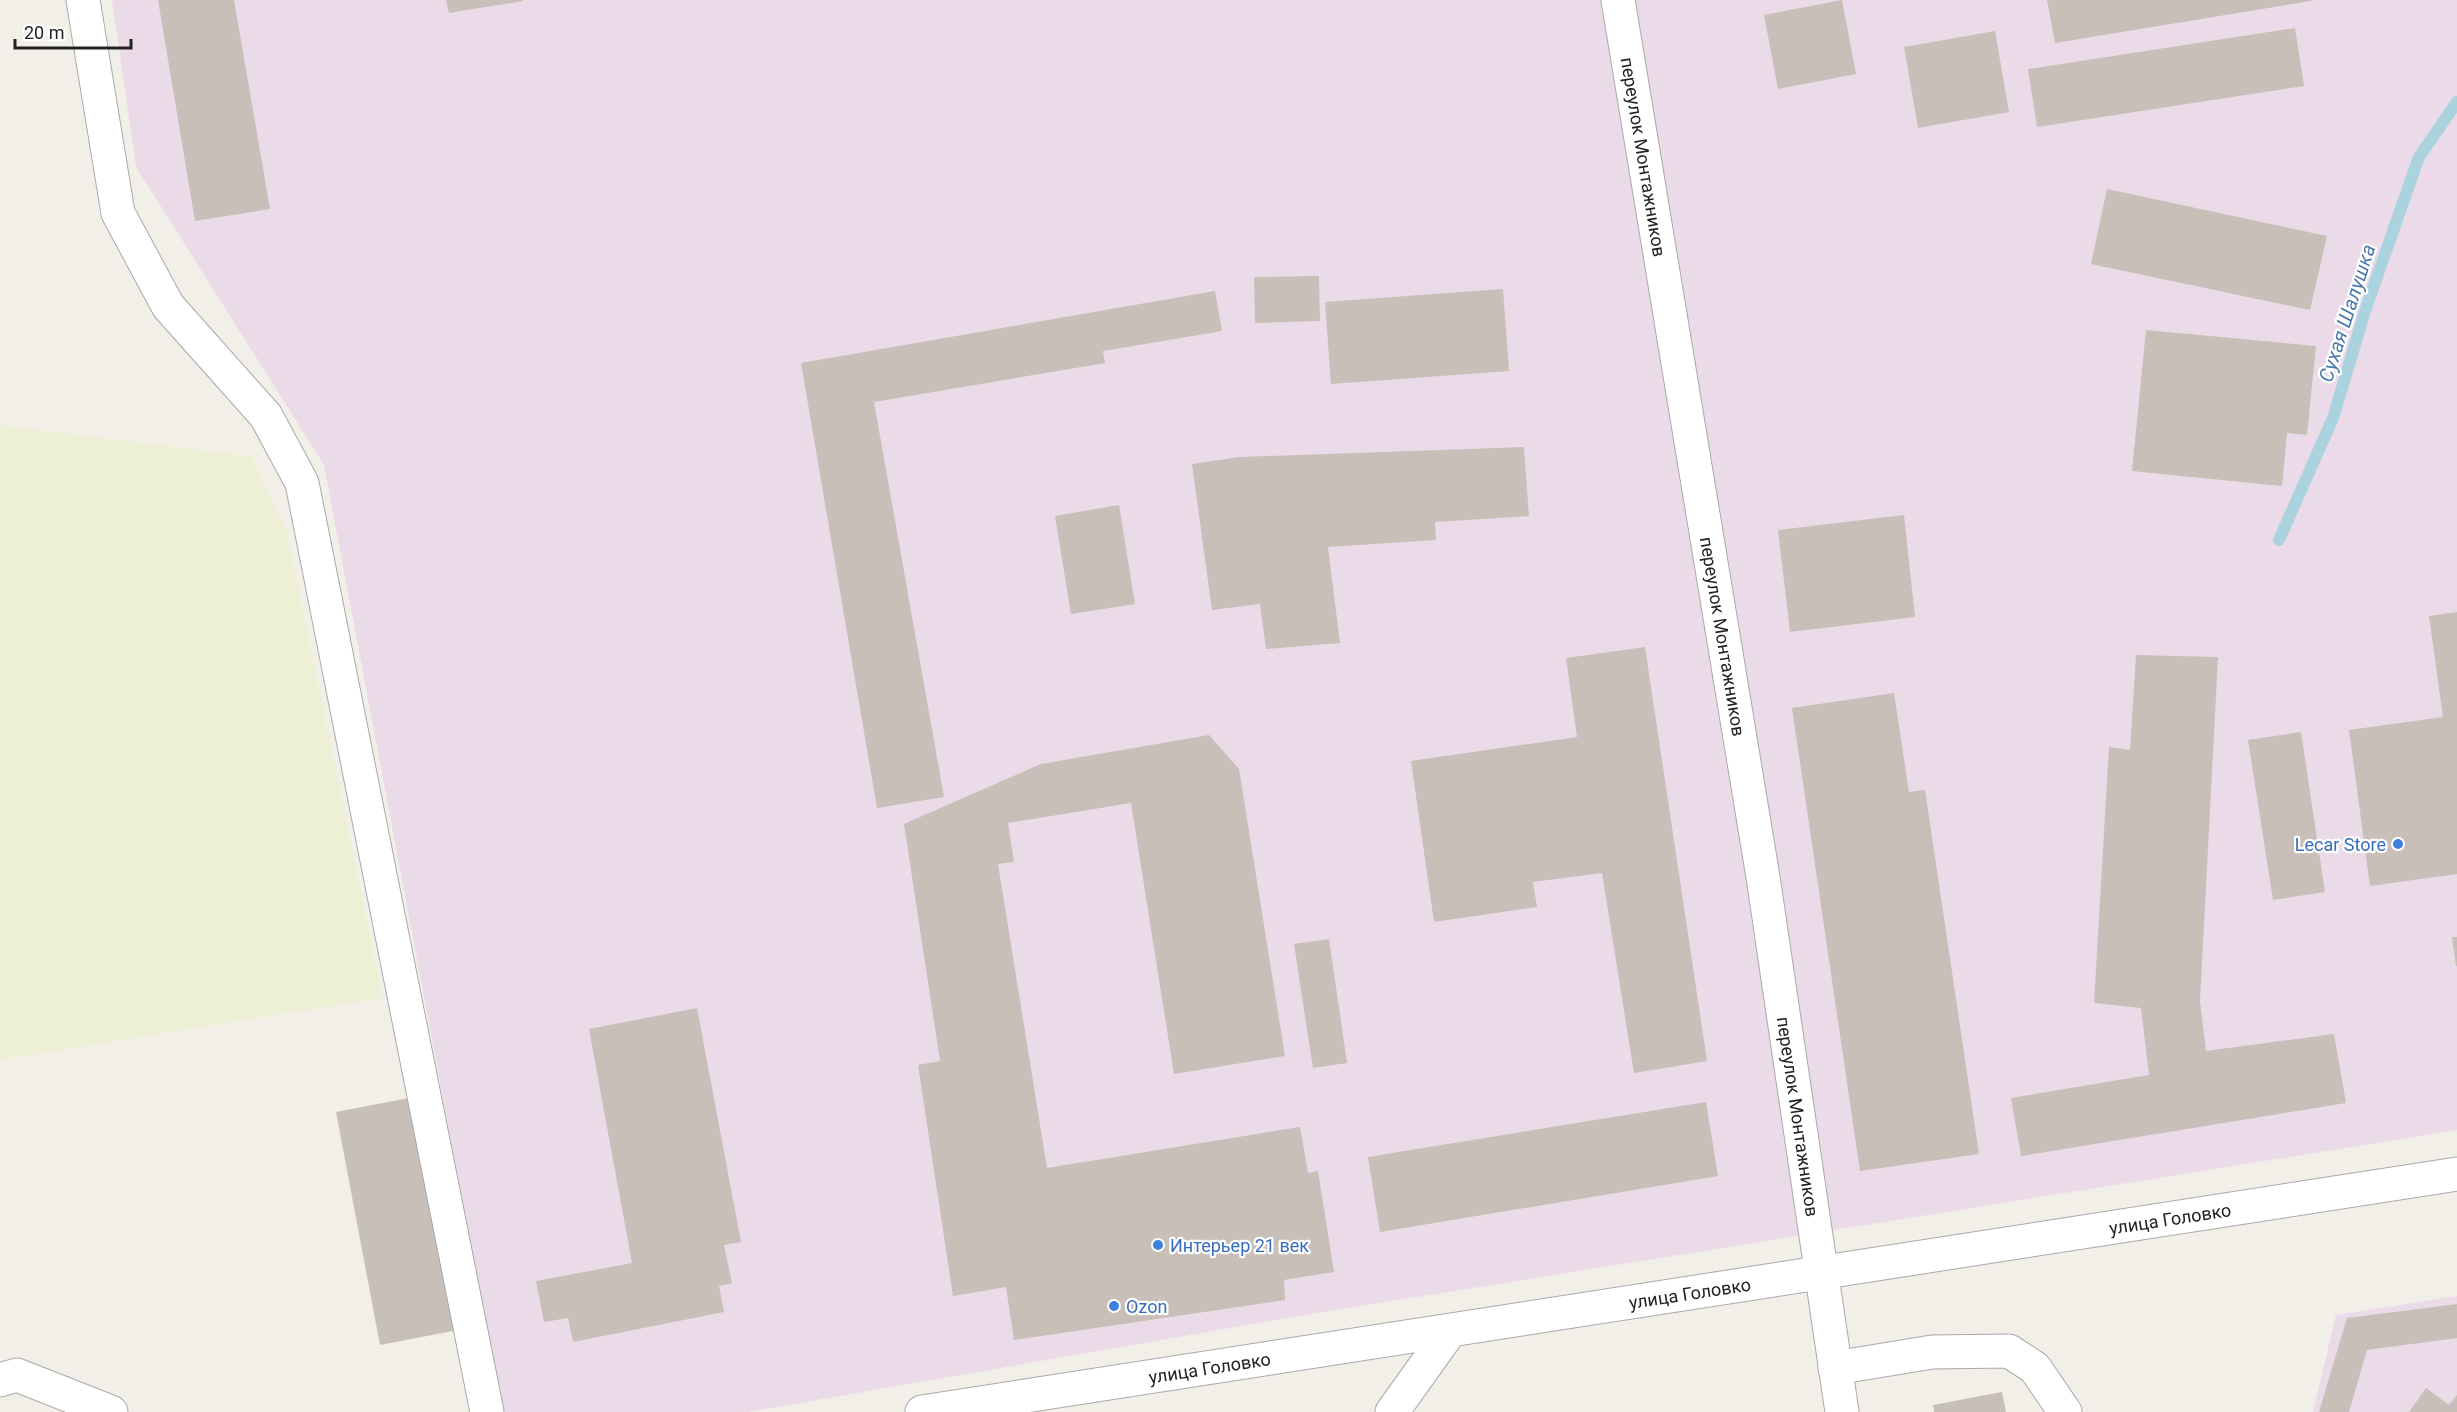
<svg xmlns="http://www.w3.org/2000/svg" width="2457" height="1412" viewBox="0 0 2457 1412" font-family="Roboto,sans-serif">
  <rect width="100%" height="100%" fill="#f2efe9"/>
  <g fill="#ebdbe8">
    <polygon points="112,0 2457,0 2457,1130 1311,1314 748,1412 502,1412 324,465 136,167"/>
    <polygon points="2457,1296 2457,1412 2313,1412 2336,1315"/>
  </g>
  <polygon fill="#eef0d5" points="0,425 252,456 287,533 383,998 0,1060"/>
  <g fill="none" stroke-linecap="round" stroke-linejoin="round">
    <polyline stroke="#aad3df" stroke-width="12" points="2279,540 2333,418 2365,311 2419,157 2457,102"/>
  </g>
  <g fill="#c7bfb8">
    <polygon points="158,0 234,0 270,209 195,221"/>
    <polygon points="446,0 523,0 523,1 449,13"/>
    <polygon points="1842,0 1856,74 1778,89 1764,15"/>
    <polygon points="2047,0 2311,0 2311,1 2055,43"/>
    <polygon points="2295,28 2304,86 2037,127 2028,69"/>
    <polygon points="1995,31 2009,112 1918,128 1904,47"/>
    <polygon points="2107,189 2327,236 2310,310 2091,264"/>
    <polygon points="1319,276 1320,321 1255,323 1254,277"/>
    <polygon points="1503,289 1509,371 1331,384 1325,302"/>
    <polygon points="1215,291 1222,331 1103,351 1105,363 874,402 944,797 877,808 801,363"/>
    <polygon points="2146,330 2316,346 2307,435 2287,433 2282,486 2132,471"/>
    <polygon points="1524,447 1529,516 1435,522 1436,540 1328,547 1340,643 1266,649 1260,604 1212,610 1192,464 1240,457"/>
    <polygon points="1119,505 1135,604 1071,614 1055,516"/>
    <polygon points="1904,515 1915,617 1790,632 1778,530"/>
    <polygon points="2457,612 2457,874 2370,886 2349,730 2443,717 2429,616"/>
    <polygon points="1645,647 1707,1061 1634,1073 1602,873 1533,882 1537,907 1434,922 1411,761 1577,737 1566,658"/>
    <polygon points="2136,655 2218,657 2200,1001 2206,1051 2334,1034 2346,1103 2021,1156 2011,1098 2149,1075 2141,1008 2094,1003 2109,747 2130,750"/>
    <polygon points="1894,693 1909,792 1925,790 1979,1154 1860,1171 1792,708"/>
    <polygon points="2301,732 2325,892 2273,900 2248,740"/>
    <polygon points="1209,735 1239,769 1285,1056 1174,1074 1131,803 1008,823 1014,862 998,864 1047,1168 1300,1127 1308,1173 1318,1171 1334,1272 1284,1280 1285,1300 1014,1340 1006,1287 953,1296 918,1065 940,1061 904,824 1041,764"/>
    <polygon points="2452,937 2457,937 2457,966 2456,966"/>
    <polygon points="1329,939 1347,1063 1313,1068 1294,944"/>
    <polygon points="697,1008 741,1242 724,1245 732,1283 719,1286 724,1312 573,1342 568,1318 544,1322 536,1281 632,1263 589,1029"/>
    <polygon points="414,1097 458,1330 380,1345 336,1112"/>
    <polygon points="1706,1102 1718,1176 1380,1232 1368,1157"/>
    <polygon points="2457,1304 2457,1338 2367,1350 2349,1412 2319,1412 2347,1318"/>
    <polygon points="2426,1388 2449,1405 2457,1395 2457,1412 2409,1412"/>
    <polygon points="2002,1392 2006,1412 1934,1412 1933,1405"/>
  </g>
  <g fill="none" stroke-linecap="round" stroke-linejoin="round">
    <g stroke="#a9a9a9" stroke-width="35">
      <g id="minor">
        <polyline points="83,0 118,213 168,306 266,416 302,483 487,1412"/>
        <path id="s1" d="M1618 0 1763 877 1842 1412"/>
        <polyline points="1835,1368 1932,1352 2009,1351 2035,1368 2065,1412"/>
        <polyline points="0,1380 17,1375 111,1412"/>
        <path id="s2" d="M922 1412 2457 1174"/>
        <polyline points="1392,1412 1450,1331"/>
      </g>
    </g>
    <use href="#minor" stroke="#fff" stroke-width="33"/>
  </g>
  <g fill="#3f7fe0" stroke="#fff" stroke-width="2">
    <circle cx="2398" cy="844" r="6"/>
    <circle cx="1158" cy="1245" r="6"/>
    <circle cx="1114" cy="1306" r="6"/>
  </g>
  <g text-anchor="middle" dominant-baseline="central" stroke-width="4.5" stroke-linejoin="round" paint-order="stroke">
    <g font-size="18" fill="#222" stroke="#fff">
      <text stroke="none"><textPath href="#s1" startOffset="159">переулок Монтажников</textPath></text>
      <text stroke="none"><textPath href="#s1" startOffset="645">переулок Монтажников</textPath></text>
      <text stroke="none"><textPath href="#s1" startOffset="1131">переулок Монтажников</textPath></text>
      <text stroke="none"><textPath href="#s2" startOffset="1263">улица Головко</textPath></text>
      <text stroke="none"><textPath href="#s2" startOffset="777">улица Головко</textPath></text>
      <text stroke="none"><textPath href="#s2" startOffset="291">улица Головко</textPath></text>
    </g>
    <g font-size="18" fill="#366cbe" stroke="#fff" text-anchor="start">
      <text x="2386" y="844" text-anchor="end">Lecar Store</text>
      <text x="1170" y="1245">Интерьер 21 век</text>
      <text x="1126" y="1306">Ozon</text>
    </g>
    <g font-size="20" font-style="italic" fill="#4a7aab" stroke="#fff">
      <text transform="translate(2347 313) rotate(-72)">Сухая Шалушка</text>
    </g>
  </g>
  <path d="M15 39v9h116v-9" fill="none" stroke="#222222" stroke-width="3"/>
  <text x="24" y="39" font-size="18" fill="#222222" stroke="#ffffff" stroke-width="4.5" paint-order="stroke">20 m</text>
</svg>
